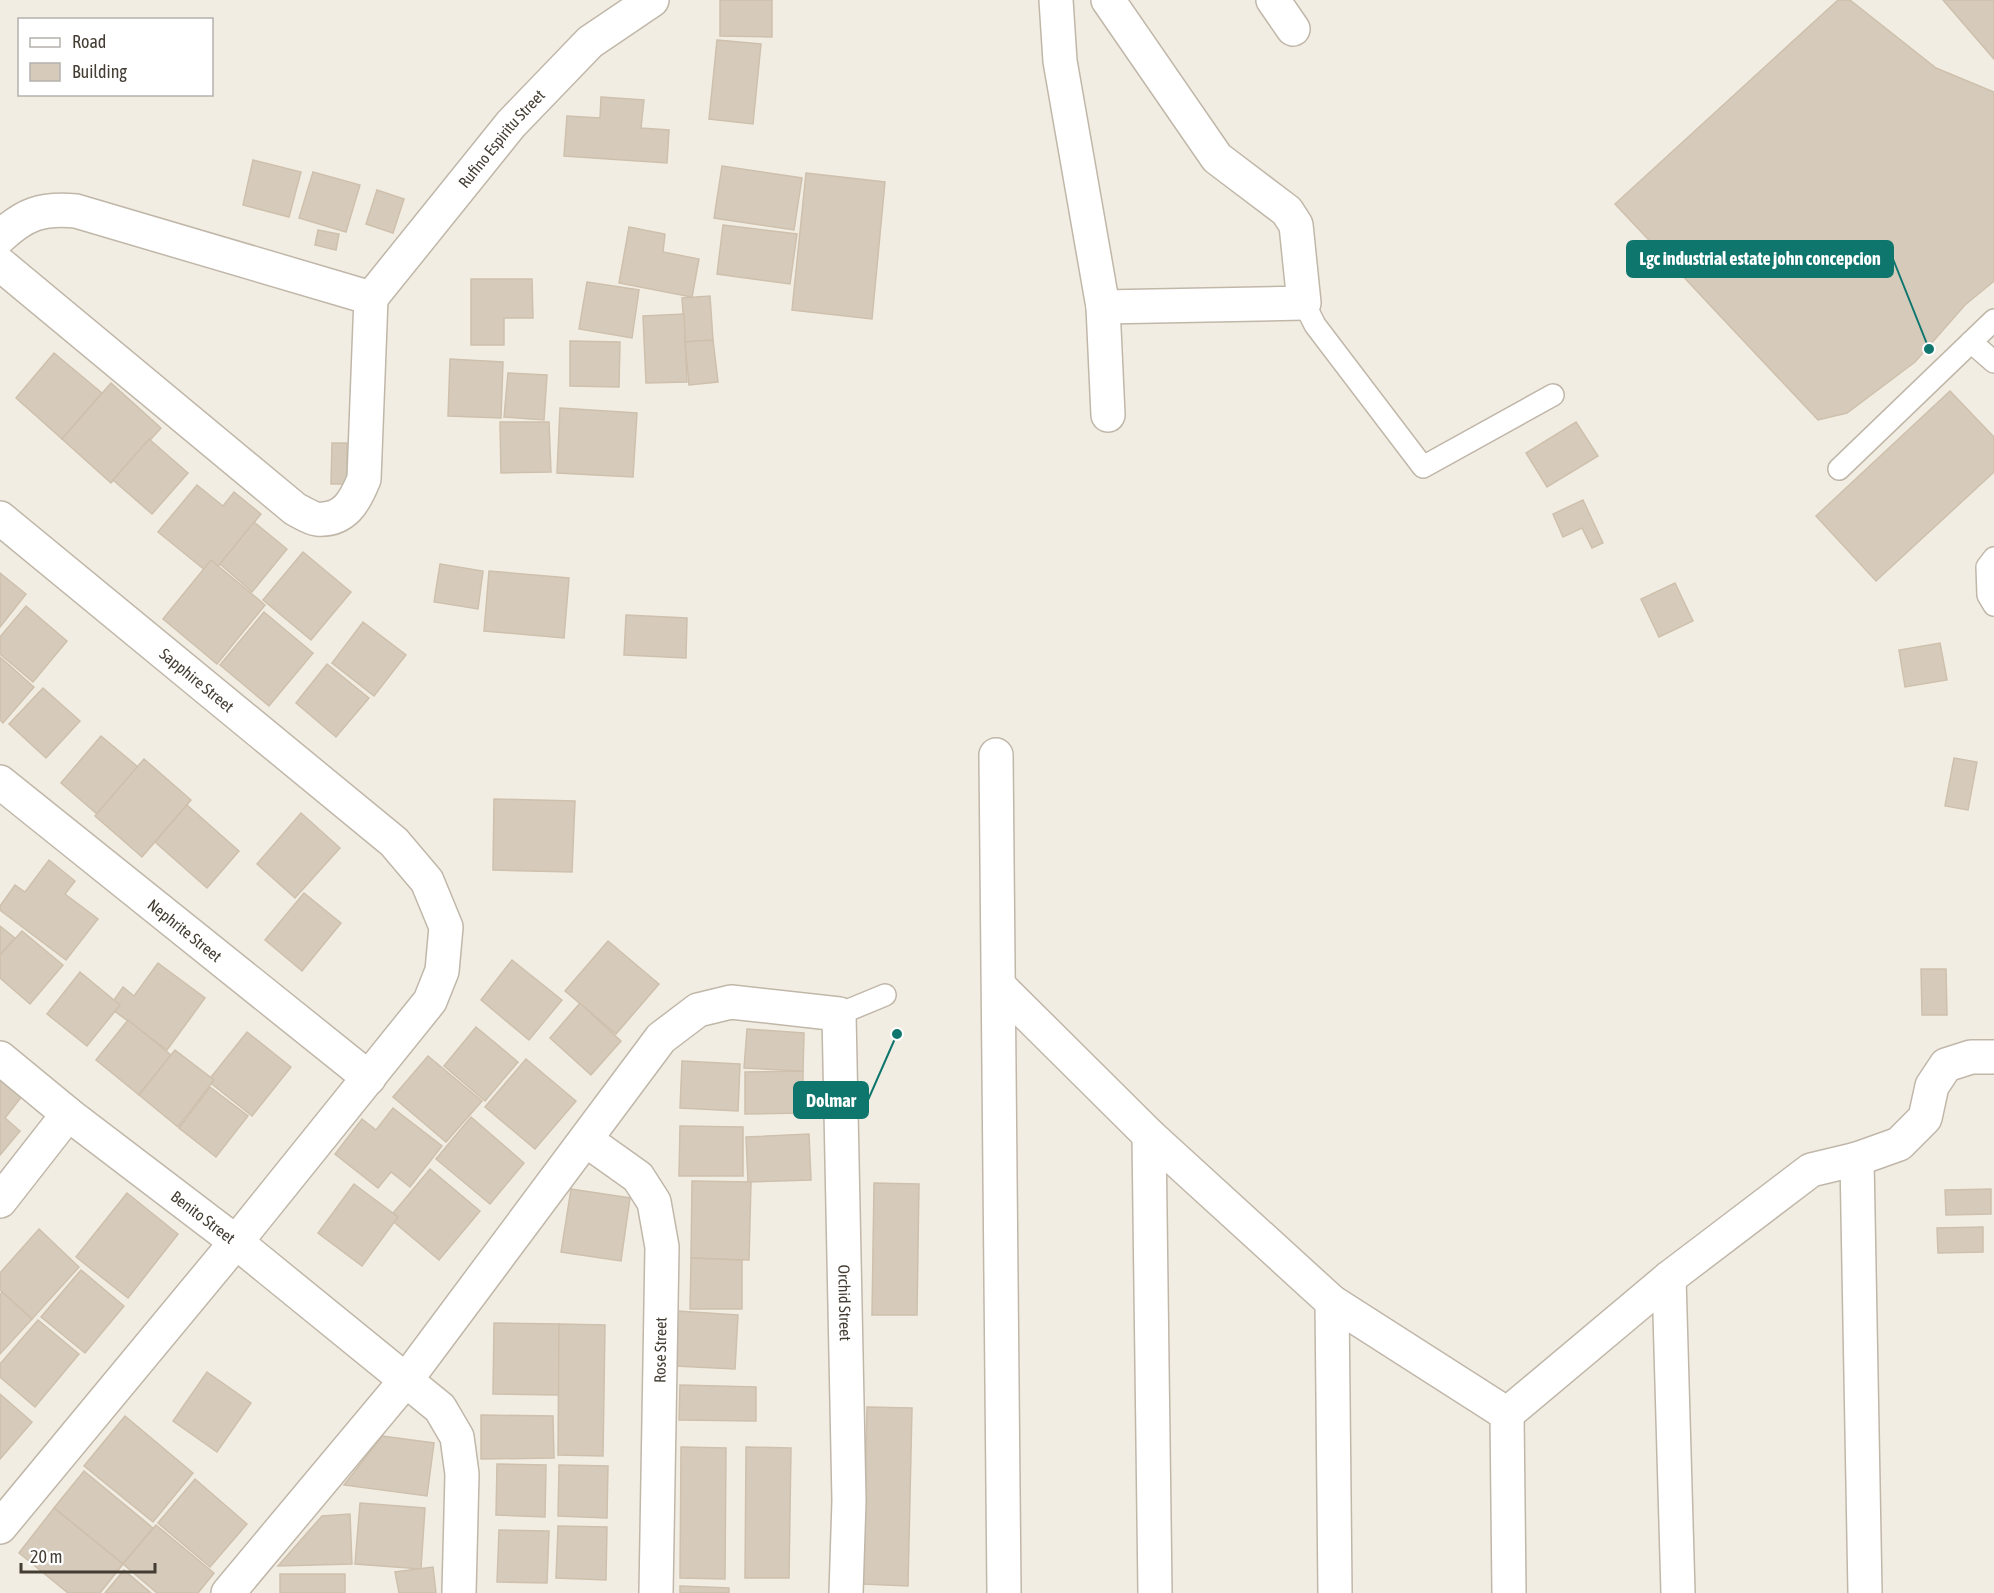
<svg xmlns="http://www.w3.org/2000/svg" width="1994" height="1593" viewBox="0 0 1994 1593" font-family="'Asap Condensed',sans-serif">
  <rect width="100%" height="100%" fill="#f2ede3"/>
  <g fill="#d6cbbb" stroke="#cec0ac" stroke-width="1.5">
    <polygon points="720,0 772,0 772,37 720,36"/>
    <polygon points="1838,0 1850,0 1936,68 1994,92 1994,281 1965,305 1915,362 1847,413 1818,420 1615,204"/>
    <polygon points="1943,0 1994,0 1994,59"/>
    <polygon points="717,40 761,44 753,124 709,119"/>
    <polygon points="601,97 644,100 641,128 669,130 667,163 564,156 567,116 600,118"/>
    <polygon points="253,160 301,172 289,217 243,205"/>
    <polygon points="722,166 802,178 794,230 714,218"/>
    <polygon points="313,172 360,185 346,232 299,218"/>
    <polygon points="806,173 885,182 872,319 792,310"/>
    <polygon points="377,190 404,199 393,233 366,224"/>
    <polygon points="723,225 797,234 790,284 717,274"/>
    <polygon points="629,227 665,234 663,252 699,259 692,297 619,283"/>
    <polygon points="318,230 339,234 336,250 315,245"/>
    <polygon points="471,279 532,279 533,318 504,318 504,345 471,345"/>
    <polygon points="587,282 639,290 632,338 579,329"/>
    <polygon points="710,296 713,340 685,342 682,298"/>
    <polygon points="684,314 687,382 646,383 643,316"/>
    <polygon points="713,340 718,382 689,385 685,342"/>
    <polygon points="570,341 620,342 619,387 570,386"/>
    <polygon points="54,353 102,393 62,439 16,398"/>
    <polygon points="450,359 503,362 501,418 448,416"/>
    <polygon points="508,373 547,375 544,420 504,417"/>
    <polygon points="111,383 161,428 111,483 62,439"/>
    <polygon points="1950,391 1994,437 1994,472 1876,581 1816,516"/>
    <polygon points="560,408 637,413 633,477 557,473"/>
    <polygon points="500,422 549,422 551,472 501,473"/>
    <polygon points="1576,422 1598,456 1547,487 1526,453"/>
    <polygon points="149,439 188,473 152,514 113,480"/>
    <polygon points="332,443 347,443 347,484 331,484"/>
    <polygon points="197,485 223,506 234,492 261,514 211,575 158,532"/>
    <polygon points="1583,500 1603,543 1592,548 1582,528 1563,537 1553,514"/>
    <polygon points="254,522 287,549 252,592 220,564"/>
    <polygon points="303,552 351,592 311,640 263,600"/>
    <polygon points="211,560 265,605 217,664 163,619"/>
    <polygon points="440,564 483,571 478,609 434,602"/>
    <polygon points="489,571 569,578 564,638 484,631"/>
    <polygon points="0,573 26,594 0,627"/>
    <polygon points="1675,583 1693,621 1659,637 1641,599"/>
    <polygon points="26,606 67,641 33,682 0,654 0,637"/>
    <polygon points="264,612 313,653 269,706 220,665"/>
    <polygon points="626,615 687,618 686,658 624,655"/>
    <polygon points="363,622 406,655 374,696 332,663"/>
    <polygon points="1940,643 1947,680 1905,687 1899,650"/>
    <polygon points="0,657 34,687 3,723 0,720"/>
    <polygon points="327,664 369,698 336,737 296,703"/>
    <polygon points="43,688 80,721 46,758 9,724"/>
    <polygon points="101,736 138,767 97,814 61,783"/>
    <polygon points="1954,758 1977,762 1968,810 1945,806"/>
    <polygon points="144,759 191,800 142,857 95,816"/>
    <polygon points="494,799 575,801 572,872 493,870"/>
    <polygon points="187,805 239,851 207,888 155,842"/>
    <polygon points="301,813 340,848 295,898 257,864"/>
    <polygon points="49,860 75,881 65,894 98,919 66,960 0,910 0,906 15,885 25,892"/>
    <polygon points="304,893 341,923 302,971 265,940"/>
    <polygon points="0,926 15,938 0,955"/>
    <polygon points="22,931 63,965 30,1004 0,978 0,955"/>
    <polygon points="608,941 659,984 616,1034 565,991"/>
    <polygon points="512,960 562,1000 529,1040 481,1000"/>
    <polygon points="158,963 205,998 167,1050 109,1007 123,987 134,996"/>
    <polygon points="1921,969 1946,969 1947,1015 1922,1015"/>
    <polygon points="80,972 120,1005 87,1046 47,1014"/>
    <polygon points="580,1003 621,1041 591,1075 550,1038"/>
    <polygon points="128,1020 171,1055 139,1095 96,1060"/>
    <polygon points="476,1027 518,1062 485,1101 444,1066"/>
    <polygon points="747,1029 804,1033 803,1071 744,1068"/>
    <polygon points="247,1032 291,1067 252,1116 208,1081"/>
    <polygon points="175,1050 214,1080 178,1127 139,1095"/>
    <polygon points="428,1056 482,1101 446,1142 393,1097"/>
    <polygon points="526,1059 576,1101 535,1149 485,1107"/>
    <polygon points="682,1061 740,1064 738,1111 680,1108"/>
    <polygon points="803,1071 803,1113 745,1114 745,1072"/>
    <polygon points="0,1078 22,1096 5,1118 20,1131 0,1155"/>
    <polygon points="210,1087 248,1116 216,1157 179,1128"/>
    <polygon points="393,1108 442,1146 410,1187 391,1172 378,1188 335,1154 362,1119 376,1130"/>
    <polygon points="471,1117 524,1163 490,1204 436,1159"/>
    <polygon points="680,1126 743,1127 743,1176 679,1176"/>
    <polygon points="809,1134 811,1180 748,1182 746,1137"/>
    <polygon points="430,1169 480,1211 439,1260 389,1218"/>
    <polygon points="692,1181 751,1182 749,1260 691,1258"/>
    <polygon points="874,1183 919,1184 917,1315 872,1315"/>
    <polygon points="354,1184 398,1217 362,1266 318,1233"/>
    <polygon points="571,1189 630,1198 621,1261 561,1252"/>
    <polygon points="1991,1189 1991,1214 1946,1215 1945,1190"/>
    <polygon points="127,1193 178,1234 128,1298 76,1257"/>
    <polygon points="1983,1227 1983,1252 1938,1253 1937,1228"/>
    <polygon points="39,1229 79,1267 32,1319 0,1290 0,1273"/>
    <polygon points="691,1258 742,1260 742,1309 690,1309"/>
    <polygon points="81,1270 124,1306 85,1353 41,1317"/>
    <polygon points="2,1292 32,1319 0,1354 0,1295"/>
    <polygon points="677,1311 738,1315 735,1369 675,1366"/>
    <polygon points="38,1320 79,1354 35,1407 0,1377 0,1364"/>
    <polygon points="494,1323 559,1324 559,1395 493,1394"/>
    <polygon points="559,1324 605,1325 603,1456 558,1455"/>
    <polygon points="207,1372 251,1403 217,1452 173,1421"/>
    <polygon points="680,1385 756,1387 756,1421 679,1420"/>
    <polygon points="0,1394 32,1422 0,1459"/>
    <polygon points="867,1407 912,1408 908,1586 863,1584"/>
    <polygon points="481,1415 553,1416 554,1458 481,1459"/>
    <polygon points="125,1416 193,1473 153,1522 84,1466"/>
    <polygon points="382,1436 434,1443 427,1496 344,1485"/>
    <polygon points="681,1447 726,1448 725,1579 680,1578"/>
    <polygon points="746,1447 791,1448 789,1578 745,1578"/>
    <polygon points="497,1464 546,1465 545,1517 496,1515"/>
    <polygon points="559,1465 608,1466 607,1518 558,1516"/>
    <polygon points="84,1471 153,1528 123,1564 54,1508"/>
    <polygon points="195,1479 247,1524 210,1567 158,1523"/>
    <polygon points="360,1503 425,1508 421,1569 355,1564"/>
    <polygon points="54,1508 123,1564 100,1593 68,1593 19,1553"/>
    <polygon points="350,1514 352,1564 278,1566 322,1516"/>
    <polygon points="156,1525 214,1573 198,1593 157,1593 123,1564"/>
    <polygon points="558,1526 607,1527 606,1580 556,1578"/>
    <polygon points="499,1530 549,1531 547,1583 497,1582"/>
    <polygon points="433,1567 436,1593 399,1593 395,1572"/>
    <polygon points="124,1570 151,1593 105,1593"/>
    <rect x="280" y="1574" width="65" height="19"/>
    <polygon points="680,1586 729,1588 729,1593 680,1593"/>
  </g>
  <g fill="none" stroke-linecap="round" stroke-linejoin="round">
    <g stroke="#c0b7a9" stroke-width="24">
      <g id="lane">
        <polyline points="1304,303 1315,325 1423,467 1553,395"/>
        <polyline points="1971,342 1994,362"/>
        <polyline points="1839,469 1994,320"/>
        <polyline points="1994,558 1987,567 1988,595 1994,605"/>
        <polyline points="839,1014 885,995"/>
      </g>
    </g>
    <g stroke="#c0b7a9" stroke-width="36">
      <g id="street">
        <polyline points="1056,0 1060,61 1103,307 1108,415"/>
        <polyline points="1273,0 1293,29"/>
        <path d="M0 237C25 214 41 208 76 211L371 298 364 479C355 501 345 521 317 519 310 518 301 512 295 509L0 264"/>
        <path id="s1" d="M371 298 511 124 590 42 652 0"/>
        <polyline points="1103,307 1304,303 1296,225 1287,211 1217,158 1108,0"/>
        <path id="s2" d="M0 518 394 842 427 881 446 927 442 971 430 1001 236 1242 0 1527"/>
        <polyline points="996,755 1004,1593"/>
        <path id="s3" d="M0 782 369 1078"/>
        <polyline points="1000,987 1149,1135 1332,1302 1507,1414 1669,1278 1811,1170 1857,1159 1899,1144 1925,1118 1932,1086 1946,1065 1971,1057 1994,1057"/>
        <path id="s4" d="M0 1058 68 1114 236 1242 440 1408 457 1437 462 1474 459 1593"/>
        <polyline points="1149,1135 1155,1593"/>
        <polyline points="586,1140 638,1177 654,1202 662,1247 656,1593"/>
        <polyline points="1857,1159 1865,1593"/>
        <polyline points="0,1201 68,1114"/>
        <polyline points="1669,1278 1678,1593"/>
        <polyline points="1332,1302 1335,1593"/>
        <polyline points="1507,1414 1509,1593"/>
        <path id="s5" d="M228 1593 406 1380 661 1038 698 1010 731 1002 839 1014 849 1501 846 1593"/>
      </g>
    </g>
    <use href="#lane" stroke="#fff" stroke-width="21"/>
    <use href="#street" stroke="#fff" stroke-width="33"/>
  </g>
  <g text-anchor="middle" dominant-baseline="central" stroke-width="5" stroke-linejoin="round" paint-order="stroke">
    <g font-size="16" fill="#433d33" stroke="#fff">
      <text stroke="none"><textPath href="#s1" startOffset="206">Rufino Espiritu Street</textPath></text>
      <text stroke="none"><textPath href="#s2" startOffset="255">Sapphire Street</textPath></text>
      <text stroke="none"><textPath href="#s3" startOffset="237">Nephrite Street</textPath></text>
      <text stroke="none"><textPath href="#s4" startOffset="258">Benito Street</textPath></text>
      <text stroke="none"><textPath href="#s5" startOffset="1182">Orchid Street</textPath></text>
      <text transform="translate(660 1350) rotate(-89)">Rose Street</text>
    </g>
  </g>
  <path fill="none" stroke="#0f766e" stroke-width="2" d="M1929 349L1893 259M897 1034L868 1100"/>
  <g fill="#0f766e" stroke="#fff" stroke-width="2">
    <circle cx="1929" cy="349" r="6"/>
    <circle cx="897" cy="1034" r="6"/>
  </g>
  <g fill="#0f766e" stroke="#0f766e" stroke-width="2">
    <rect x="1627" y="241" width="266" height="36" rx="6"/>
    <rect x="794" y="1082" width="74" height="36" rx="6"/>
  </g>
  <g font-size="18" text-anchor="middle" font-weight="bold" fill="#fff">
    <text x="1760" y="265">Lgc industrial estate john concepcion</text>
    <text x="831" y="1107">Dolmar</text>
  </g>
  <rect x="18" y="18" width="195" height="78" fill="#ffffff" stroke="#b4b1ad" stroke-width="1.5"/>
  <rect x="30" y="38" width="30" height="9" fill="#ffffff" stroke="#b4b1ad" stroke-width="1.5"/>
  <text x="72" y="48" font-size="18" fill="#433d33">Road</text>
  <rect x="30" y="63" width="30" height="18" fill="#d6cbbb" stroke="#b4b1ad" stroke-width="1.5"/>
  <text x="72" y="78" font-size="18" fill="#433d33">Building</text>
  <path d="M21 1563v9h134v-9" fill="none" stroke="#433d33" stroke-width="3"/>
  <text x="30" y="1563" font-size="18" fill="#433d33" stroke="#ffffff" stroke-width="4.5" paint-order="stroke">20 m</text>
</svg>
